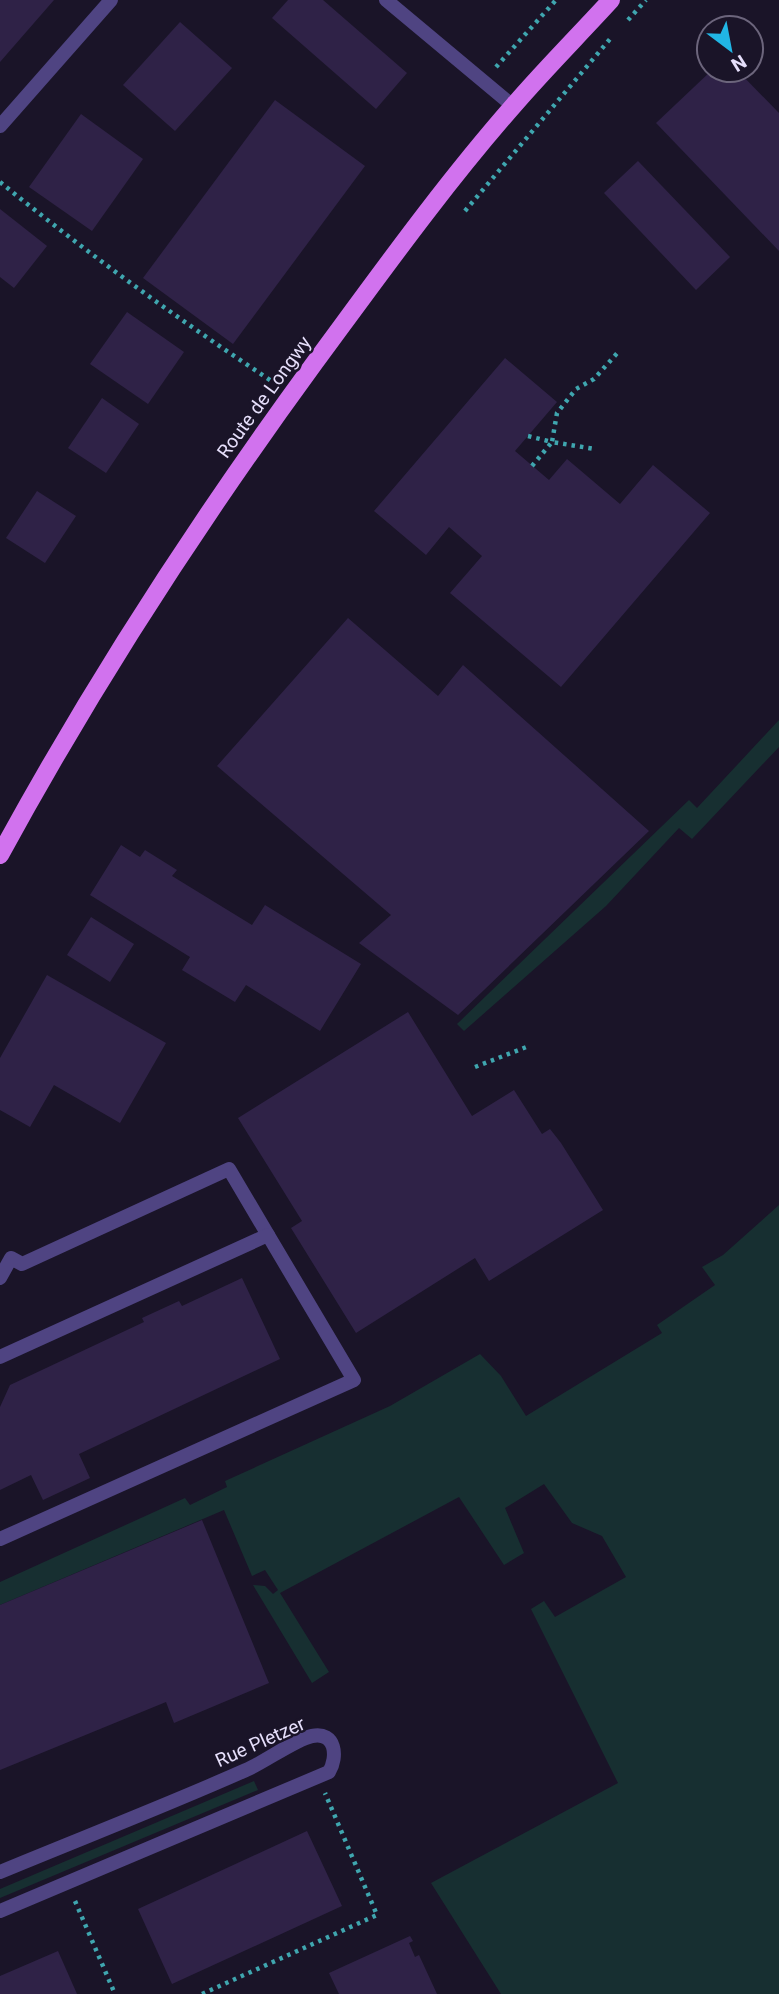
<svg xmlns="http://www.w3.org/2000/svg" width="779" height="1994" viewBox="0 0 779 1994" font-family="Roboto,sans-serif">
  <rect width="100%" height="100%" fill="#1a1428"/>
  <g fill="#172f31">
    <polygon points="779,720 779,747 692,839 679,828 606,906 464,1031 457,1024 689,800 697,808"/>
    <polygon points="779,1205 779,1994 501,1994 431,1883 618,1783 531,1609 544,1601 555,1617 626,1577 602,1536 572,1523 544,1484 505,1508 524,1553 504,1565 459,1497 280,1593 329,1672 312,1683 253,1585 265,1586 273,1594 278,1590 265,1570 252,1576 224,1510 0,1605 0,1582 185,1498 190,1505 227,1487 225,1481 390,1406 480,1354 501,1376 526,1416 662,1333 657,1325 715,1285 702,1267 723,1255"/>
    <polygon points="254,1781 258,1790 0,1898 0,1889"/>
  </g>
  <g fill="#2f2247">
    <polygon points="0,0 54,0 0,62"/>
    <polygon points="288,0 323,0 407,73 376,109 272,18"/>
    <polygon points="180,22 232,68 175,131 123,85"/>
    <polygon points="712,70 737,70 779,113 779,251 656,123"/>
    <polygon points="275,100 365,166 233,344 143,278"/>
    <polygon points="81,114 143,159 92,231 29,187"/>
    <polygon points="638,161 730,257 696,290 604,193"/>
    <polygon points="0,209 47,246 14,288 0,277"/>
    <polygon points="127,312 184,352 148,404 90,364"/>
    <polygon points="505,358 557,402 515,451 549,480 567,459 620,504 653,465 710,513 561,687 450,593 482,556 449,527 426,555 374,511"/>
    <polygon points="102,398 139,424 106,473 68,448"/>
    <polygon points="37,491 76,516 45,563 6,538"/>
    <polygon points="348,618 438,696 463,665 649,831 458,1015 359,943 391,915 217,766"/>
    <polygon points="121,845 140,857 145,850 177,870 172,876 252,925 265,905 361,964 320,1031 246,985 235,1002 182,970 190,957 90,895"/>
    <polygon points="91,917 134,944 110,982 67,955"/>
    <polygon points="47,975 166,1043 120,1123 54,1085 30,1127 0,1110 0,1058"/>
    <polygon points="408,1012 472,1116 514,1090 542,1134 550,1129 561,1143 603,1210 489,1281 475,1258 356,1333 291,1228 302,1221 238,1118"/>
    <polygon points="242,1278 280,1359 79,1454 90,1478 43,1500 31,1475 0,1490 0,1407 10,1385 144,1322 142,1318 179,1301 182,1306"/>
    <polygon points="202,1520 269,1683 174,1723 166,1702 0,1770 0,1605"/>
    <polygon points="307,1831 342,1906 172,1984 138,1909"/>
    <polygon points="410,1936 413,1941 409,1943 415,1957 419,1955 437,1994 339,1994 329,1973"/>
    <polygon points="58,1951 77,1994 0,1994 0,1976"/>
  </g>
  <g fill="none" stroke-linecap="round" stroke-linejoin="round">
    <g stroke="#3fa6af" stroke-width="4.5" stroke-dasharray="3.5 5" stroke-linecap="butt">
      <polyline points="628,20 646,0"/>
      <polyline points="496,67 556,0"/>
      <path d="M0 182C87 253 179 320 273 382"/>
      <polyline points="465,211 610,39"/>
      <polyline points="528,436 552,442 557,413 576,389 594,379 620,350"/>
      <polyline points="532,466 552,442 595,449"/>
      <polyline points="475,1067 529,1046"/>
      <polyline points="75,1901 115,1994"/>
      <polyline points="202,1994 377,1915 325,1793"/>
    </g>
    <g stroke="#4f4482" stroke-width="14">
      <polyline points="0,1278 11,1258 22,1264 229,1169 268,1235"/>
      <polyline points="0,1357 268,1235 354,1380 0,1539"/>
    </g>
    <g stroke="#4f4482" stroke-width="14">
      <polyline points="386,0 513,106"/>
      <polyline points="0,126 111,0"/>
      <path d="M0 1872C82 1838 165 1806 246 1770 263 1763 296 1739 312 1736 336 1731 338 1757 329 1772L0 1911"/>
    </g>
    <path stroke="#d172ee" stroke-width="18" d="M0 855C93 684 199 521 313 365 378 277 442 187 514 105 545 69 579 35 611 0"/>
  </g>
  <g text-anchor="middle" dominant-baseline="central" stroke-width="5" stroke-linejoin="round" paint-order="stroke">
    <g font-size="19" fill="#e6dffb" stroke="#1a1428">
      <text transform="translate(264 397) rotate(-54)">Route de Longwy</text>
      <text transform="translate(260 1742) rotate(-24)">Rue Pletzer</text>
    </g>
  </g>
  <g transform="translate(730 49) rotate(148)"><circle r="33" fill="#1a1428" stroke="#6c657c" stroke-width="2"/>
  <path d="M0-5L12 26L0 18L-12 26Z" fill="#21b6e5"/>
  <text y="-10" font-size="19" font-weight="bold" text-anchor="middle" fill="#e6dffb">N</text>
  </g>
</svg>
